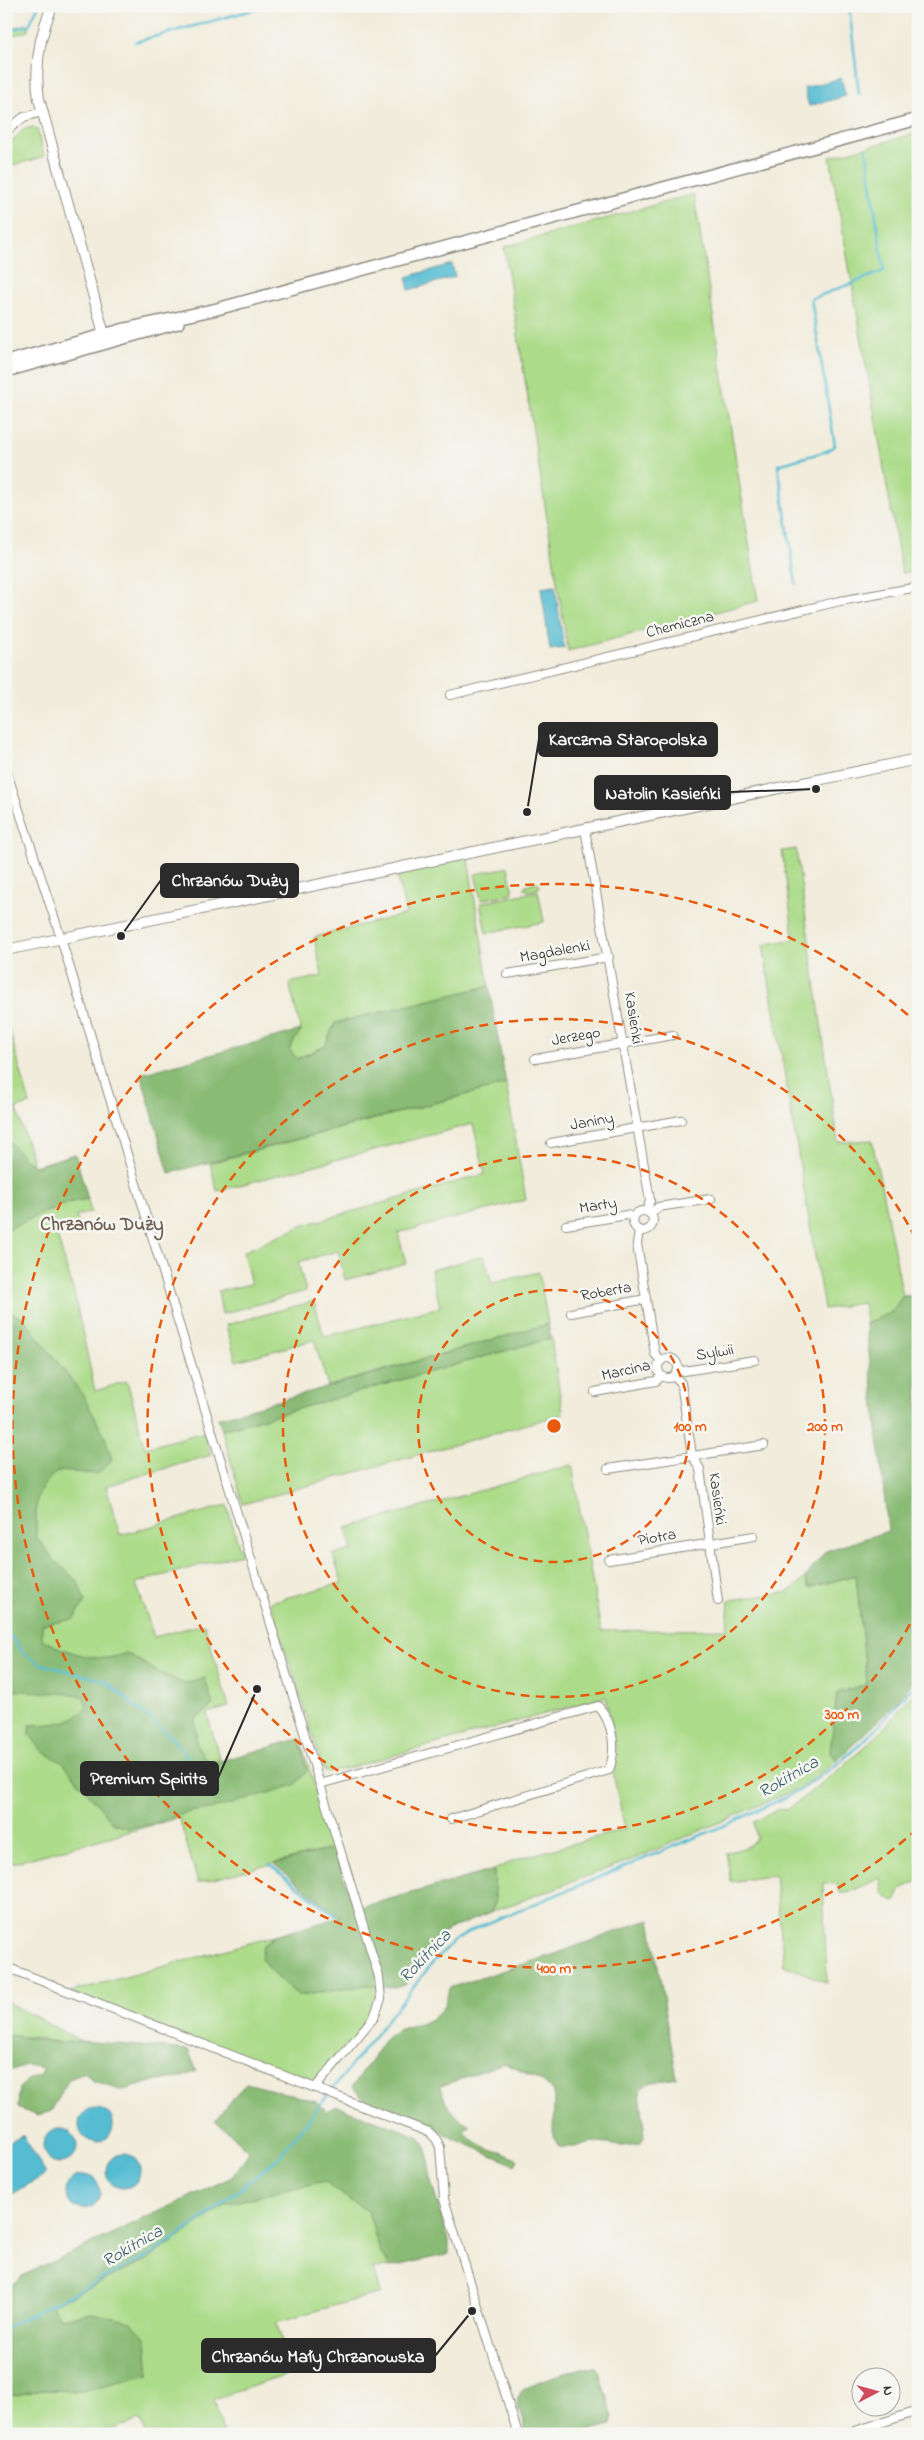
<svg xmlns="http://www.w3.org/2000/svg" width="924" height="2440" viewBox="0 0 924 2440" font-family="'Indie Flower',sans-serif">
  <rect width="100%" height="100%" fill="#f6f6f2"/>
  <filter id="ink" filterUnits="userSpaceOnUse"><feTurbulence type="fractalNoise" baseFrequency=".02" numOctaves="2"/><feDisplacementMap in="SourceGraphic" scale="10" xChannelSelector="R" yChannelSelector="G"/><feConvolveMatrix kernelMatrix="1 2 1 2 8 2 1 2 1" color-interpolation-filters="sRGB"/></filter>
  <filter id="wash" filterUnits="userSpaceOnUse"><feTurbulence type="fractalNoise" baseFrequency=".0096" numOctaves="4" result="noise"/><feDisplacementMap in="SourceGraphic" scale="20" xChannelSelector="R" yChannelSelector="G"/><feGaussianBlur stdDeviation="1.12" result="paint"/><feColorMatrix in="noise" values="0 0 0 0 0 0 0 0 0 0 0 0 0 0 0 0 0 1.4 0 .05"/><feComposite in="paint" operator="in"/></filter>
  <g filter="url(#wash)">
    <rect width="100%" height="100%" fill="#f1ecdb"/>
    <g fill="#acdb89" stroke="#6c835a">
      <polygon points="28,24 28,31 6,37 6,29"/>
      <polygon points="33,127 37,129 44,157 6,167 6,147 24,129"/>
      <polygon points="918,133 918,571 902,573 830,157"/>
      <polygon points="694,194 758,601 568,651 504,247"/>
      <polygon points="796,849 838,1142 872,1140 903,1296 891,1312 866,1324 864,1303 824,1309 763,945 794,939 782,851"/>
      <polygon points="467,853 489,986 335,1023 325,1046 296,1059 289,1049 301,1030 289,983 322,976 314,937 406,914 397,874 398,868"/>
      <polygon points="508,867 513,893 481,900 475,874"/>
      <polygon points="536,882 540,885 538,889 528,891 524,888 526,885"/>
      <polygon points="538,891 544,922 486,933 480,903"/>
      <polygon points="6,1018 30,1104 16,1108 34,1166 75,1154 91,1212 76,1216 79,1225 56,1232 74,1293 95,1391 127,1381 145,1448 204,1432 211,1455 106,1486 120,1535 227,1505 241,1554 136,1583 154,1637 204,1624 229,1707 207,1713 220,1761 300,1739 334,1848 198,1883 179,1818 6,1865"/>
      <polygon points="506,1084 526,1200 398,1233 406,1264 345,1280 338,1251 298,1262 306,1291 222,1314 218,1291 251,1284 243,1252 304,1225 485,1174 473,1124 217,1191 210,1163"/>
      <polygon points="484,1256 492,1283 539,1272 548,1324 328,1386 314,1340 236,1361 226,1325 314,1301 324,1337 440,1307 431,1270"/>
      <polygon points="551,1338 563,1414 243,1504 222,1430"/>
      <polygon points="572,1465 601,1631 727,1629 729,1600 789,1592 805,1578 809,1588 856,1575 867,1684 830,1752 837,1760 800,1788 639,1857 491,1912 495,1903 494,1870 518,1859 625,1829 613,1773 617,1754 606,1697 348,1768 328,1772 324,1770 270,1602 342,1583 333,1555 352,1550 346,1528"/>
      <polygon points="918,1688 918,1881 901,1889 895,1902 883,1893 880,1878 848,1893 840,1893 837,1884 823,1883 827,1983 784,1965 775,1875 731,1882 726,1853 747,1847 757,1839 754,1822 779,1809 787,1810 842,1767 878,1735"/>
      <polygon points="275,1936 263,1946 261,1959 283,1983 300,1996 368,1985 380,1986 374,2017 315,2088 70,1992"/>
      <polygon points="6,2001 81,2041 62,2043 31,2037 6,2037"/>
      <path d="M324 2180C339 2191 350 2203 368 2210L380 2252 391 2267 373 2268 380 2293 276 2322 293 2373 214 2399 223 2431 216 2434H146L141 2420 96 2434H6V2405L10 2396 42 2390 82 2391 93 2313 60 2318 52 2305 147 2260 226 2204Z"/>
    </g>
    <g fill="#89bb75" stroke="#5a7350">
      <polygon points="489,986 506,1084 169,1173 141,1074 301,1030 289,1049 297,1059 325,1046 335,1023"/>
      <polygon points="6,1139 34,1167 75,1154 88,1199 67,1203 6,1230"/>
      <polygon points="903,1296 918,1296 918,1675 897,1702 837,1760 830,1752 837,1693 867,1684 856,1575 809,1588 805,1578 826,1551 888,1531 866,1324 891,1312"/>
      <path d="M6 1310 23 1318 83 1395 105 1437 112 1460 98 1474 57 1471C31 1495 37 1503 36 1537L57 1563 77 1580 85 1601 74 1619 42 1625V1639C56 1649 90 1659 107 1658 114 1657 120 1655 127 1653L154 1670 185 1684 205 1678 213 1705 195 1720 197 1746 206 1760 220 1761 300 1739 307 1771 295 1785 221 1807 185 1813 153 1824 128 1828 114 1824 63 1763 43 1752 30 1735 29 1725C52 1724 71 1725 87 1707L84 1699 74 1694 6 1690Z"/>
      <polygon points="548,1324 551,1338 222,1430 218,1418"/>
      <polygon points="334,1848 354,1909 494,1870 495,1903 491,1912 448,1930 434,1939 412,1979 405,1985 395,1988 368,1985 300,1996 283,1983 261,1959 263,1946 275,1936 340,1917 274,1864"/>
      <path d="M650 1919 677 2078 648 2083 640 2090 645 2137 640 2144 622 2146 590 2142 575 2147H560L553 2137 554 2091 538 2079 504 2063 441 2086C446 2108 451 2114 470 2125L464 2131C478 2150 499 2149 518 2160L515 2165 457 2140 431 2125 373 2107 352 2087 386 2038C410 2016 441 2035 449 1988L555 1954Z"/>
      <polygon points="11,2035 59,2043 81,2041 188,2050 197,2071 180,2078 158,2080 123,2090 91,2080 85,2073 69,2079 51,2111 37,2116 18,2108 19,2088 30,2079 41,2075 43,2068 27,2065 6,2072 6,2037"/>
      <path d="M246 2083 316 2101 327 2111 337 2106 418 2136 426 2147 429 2158 430 2178 449 2241V2254L391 2267 380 2252 368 2211C351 2203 339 2191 324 2181L226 2204 147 2260 52 2305 60 2318 93 2313 131 2322 146 2338 149 2374 82 2391 42 2390 10 2396 6 2405V2290L24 2275 232 2177 249 2152 215 2120Z"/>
      <path d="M581 2368H596L599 2372 613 2418 611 2425 575 2434H527C524 2422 516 2409 519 2396 521 2383 568 2373 581 2368Z"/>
    </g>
    <g fill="#54bcd2" stroke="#40747e">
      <polygon points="841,78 846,96 809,106 804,88"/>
      <polygon points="452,264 455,277 409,290 406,277"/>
      <polygon points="555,586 564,648 550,650 541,588"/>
      <circle cx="96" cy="2125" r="17"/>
      <circle cx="60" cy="2146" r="17"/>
      <polygon points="23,2135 46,2174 6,2198 6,2145"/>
      <circle cx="123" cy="2171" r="17"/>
      <circle cx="83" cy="2192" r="17"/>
    </g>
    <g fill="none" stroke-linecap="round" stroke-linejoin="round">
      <g stroke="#54bcd2" stroke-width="2.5">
        <polyline points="849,6 859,94"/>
        <polyline points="6,32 29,25 38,7"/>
        <polyline points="135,42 267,6"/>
        <polyline points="796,584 778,465 827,451 835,446 811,299 884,271 866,149"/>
        <polyline points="6,1629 23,1653 41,1664 106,1681 170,1736 217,1792"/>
        <polyline points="269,1864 336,1916"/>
        <polyline points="6,2327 154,2253 210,2213 279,2157 433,1962 454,1941 476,1928 728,1824 799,1791 840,1762 872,1733 918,1681"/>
      </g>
    </g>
  </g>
  <g filter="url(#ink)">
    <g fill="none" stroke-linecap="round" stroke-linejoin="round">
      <g stroke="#8e8c83" stroke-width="10">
        <g id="minor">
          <polyline points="6,131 24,117 42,112"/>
          <polyline points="450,695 840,601 918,587"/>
          <polyline points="6,770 58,929 379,1977 381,1999 374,2017 315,2088"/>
          <polyline points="585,829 650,1200 647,1212"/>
          <polyline points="507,974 609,957"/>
          <polyline points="535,1059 673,1035"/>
          <polyline points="551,1143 681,1120"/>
          <circle cx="643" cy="1221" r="10"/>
          <polyline points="651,1214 658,1207 711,1199"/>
          <polyline points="566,1225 627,1215 634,1218"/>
          <polyline points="639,1230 637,1244 655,1354 661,1361"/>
          <polyline points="571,1313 646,1299"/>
          <circle cx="668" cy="1368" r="10"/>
          <polyline points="678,1370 684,1371 755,1360"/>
          <polyline points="675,1376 681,1383 692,1455 700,1469 718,1601"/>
          <polyline points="595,1392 656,1381 662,1376"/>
          <polyline points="608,1469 764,1445"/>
          <polyline points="609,1560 754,1536"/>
          <path d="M320 1784 598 1706C613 1722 617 1749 609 1770L451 1819"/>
          <polyline points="6,1967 410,2125 429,2132 436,2139 440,2147 444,2199 518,2434"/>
          <polyline points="846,2434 918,2411"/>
        </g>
      </g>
      <g stroke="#8e8c83" stroke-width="12">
        <g id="tertiary">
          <path d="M52 6C39 37 34 66 39 99L106 341"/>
          <polyline points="6,950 918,759"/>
        </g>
      </g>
      <g stroke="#8e8c83" stroke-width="14">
        <g id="secondary">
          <polyline points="6,362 125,329 217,309 918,119"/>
          <polyline points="6,371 178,323"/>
        </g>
      </g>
      <use href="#minor" stroke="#fff" stroke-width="8"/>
      <use href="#tertiary" stroke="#fff" stroke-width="10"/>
      <use href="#secondary" stroke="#fff" stroke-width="11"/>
    </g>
  </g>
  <g fill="none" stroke="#e8590c" stroke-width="2.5" stroke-dasharray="9 6">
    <circle cx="554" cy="1426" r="136"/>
    <circle cx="554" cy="1426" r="271"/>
    <path d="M917 1611A407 407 0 1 1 917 1241"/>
    <path d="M917 1829A542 542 0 1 1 917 1023"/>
  </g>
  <g text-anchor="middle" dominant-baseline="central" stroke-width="5" stroke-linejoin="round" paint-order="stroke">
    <g font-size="16" fill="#2b2b2b" stroke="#f6f6f2">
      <text transform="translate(680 625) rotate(-14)">Chemiczna</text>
      <text transform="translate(555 952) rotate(-10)">Magdalenki</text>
      <text transform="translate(633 1018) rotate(81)">Kasieńki</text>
      <text transform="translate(576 1037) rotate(-10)">Jerzego</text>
      <text transform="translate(592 1122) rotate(-10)">Janiny</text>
      <text transform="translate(598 1206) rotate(-9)">Marty</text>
      <text transform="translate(606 1292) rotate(-10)">Roberta</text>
      <text transform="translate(715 1353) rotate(-9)">Sylwii</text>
      <text transform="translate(626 1371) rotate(-13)">Marcina</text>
      <text transform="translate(717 1499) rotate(82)">Kasieńki</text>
      <text transform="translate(657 1538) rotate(-10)">Piotra</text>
    </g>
    <g font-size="18" font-style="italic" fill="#395e65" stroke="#f6f6f2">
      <text transform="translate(789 1778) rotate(-30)">Rokitnica</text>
      <text transform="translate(426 1957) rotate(-46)">Rokitnica</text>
      <text transform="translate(133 2247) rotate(-30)">Rokitnica</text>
    </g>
    <g font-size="19" font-weight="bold" fill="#6e5d50" stroke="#f6f6f2">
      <text x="102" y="1225">Chrzanów Duży</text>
    </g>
  </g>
  <circle cx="554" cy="1426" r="8" fill="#e8590c" stroke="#f6f6f2" stroke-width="2.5"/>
  <g font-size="15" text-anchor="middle" font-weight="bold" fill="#e8590c" stroke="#f6f6f2" stroke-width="5" stroke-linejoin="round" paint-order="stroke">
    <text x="690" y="1431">100 m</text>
    <text x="825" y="1431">200 m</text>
    <text x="842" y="1719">300 m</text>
    <text x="554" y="1973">400 m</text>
  </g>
  <path fill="none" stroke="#2b2b2b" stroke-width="2" d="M527 812L539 739M816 789L730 792M121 936L161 880M257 1689L218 1778M472 2311L435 2356"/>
  <g fill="#2b2b2b" stroke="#f6f6f2" stroke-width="2">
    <circle cx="527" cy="812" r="5"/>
    <circle cx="816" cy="789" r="5"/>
    <circle cx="121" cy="936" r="5"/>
    <circle cx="257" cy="1689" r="5"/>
    <circle cx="472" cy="2311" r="5"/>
  </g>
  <g fill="#2b2b2b" stroke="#2b2b2b" stroke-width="2">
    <rect x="539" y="723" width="178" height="33" rx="5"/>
    <rect x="595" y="776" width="135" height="33" rx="5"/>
    <rect x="161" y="864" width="137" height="33" rx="5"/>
    <rect x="81" y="1762" width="137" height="33" rx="5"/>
    <rect x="202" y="2339" width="233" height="33" rx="5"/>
  </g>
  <g font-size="18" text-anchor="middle" font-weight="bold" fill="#fff">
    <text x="628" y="745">Karczma Staropolska</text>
    <text x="663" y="799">Natolin Kasieńki</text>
    <text x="230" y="886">Chrzanów Duży</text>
    <text x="149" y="1784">Premium Spirits</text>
    <text x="318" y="2362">Chrzanów Mały Chrzanowska</text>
  </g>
  <rect width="924" height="2440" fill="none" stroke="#f6f6f2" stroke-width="25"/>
  <g transform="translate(876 2392) rotate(84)"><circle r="24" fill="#f6f6f2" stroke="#a5a5a2"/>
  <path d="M0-4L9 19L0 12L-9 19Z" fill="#d1495b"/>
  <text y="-8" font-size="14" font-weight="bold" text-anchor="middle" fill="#2b2b2b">N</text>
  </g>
</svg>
